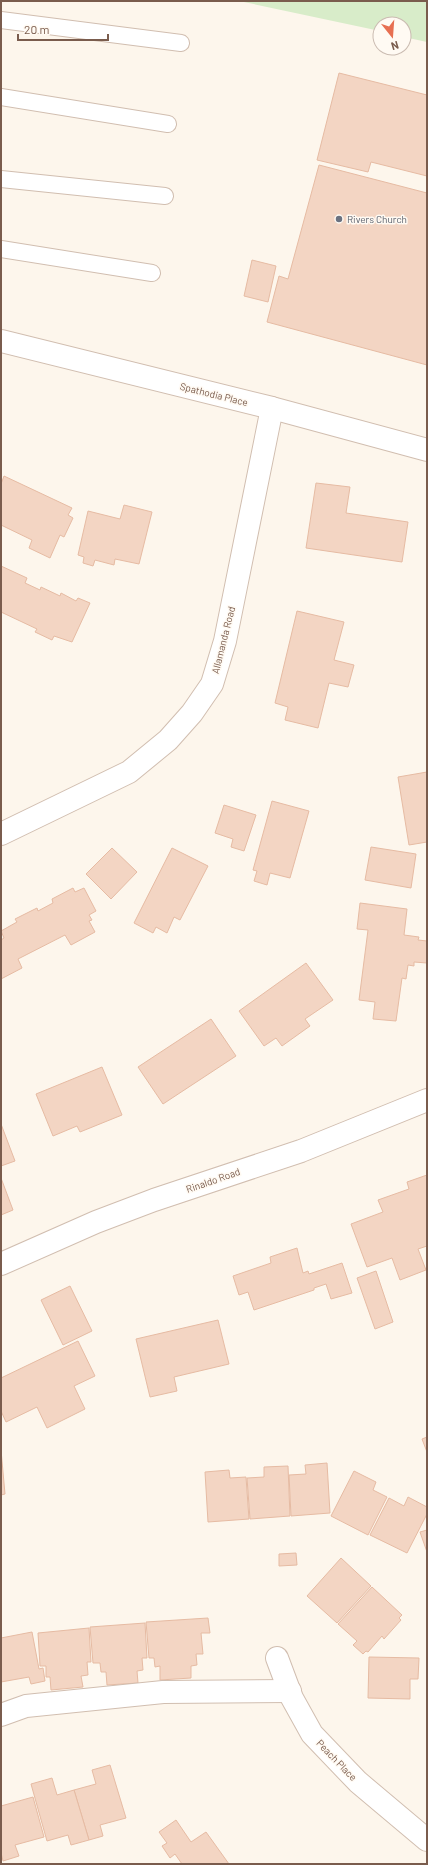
<svg xmlns="http://www.w3.org/2000/svg" width="428" height="1865" viewBox="0 0 428 1865" font-family="Barlow,sans-serif">
  <rect width="100%" height="100%" fill="#fdf6ec"/>
  <polygon fill="#d8ecc9" points="239,1 427,1 427,42 404,37 404,24 380,24 380,31"/>
  <g fill="#f3d5c3" stroke="#e6bba3">
    <polygon points="339,73 427,95 427,176 371,162 368,172 317,160"/>
    <polygon points="319,165 427,193 427,365 267,322 279,276 288,279"/>
    <polygon points="252,260 276,266 268,302 244,296"/>
    <polygon points="4,476 72,508 68,515 73,518 64,537 60,535 50,558 29,548 32,540 1,525 1,484"/>
    <polygon points="316,483 350,487 346,513 408,522 402,562 306,548"/>
    <polygon points="124,505 152,512 139,564 115,559 114,565 95,560 93,566 83,563 84,557 78,555 88,511 120,519"/>
    <polygon points="1,566 27,578 25,583 40,590 41,587 60,596 61,593 76,601 78,598 90,603 72,642 54,636 52,640 35,632 37,629 1,612"/>
    <polygon points="297,611 344,622 334,660 354,665 348,687 329,683 318,728 285,720 288,707 275,703"/>
    <polygon points="427,772 427,842 409,845 398,777"/>
    <polygon points="272,801 309,811 290,878 270,873 267,885 254,881 257,871 253,870"/>
    <polygon points="224,805 256,815 244,851 231,847 233,839 215,833"/>
    <polygon points="371,847 416,854 411,888 365,880"/>
    <polygon points="112,848 137,872 111,899 86,874"/>
    <polygon points="172,848 208,866 180,920 174,917 167,933 156,927 153,933 134,923"/>
    <polygon points="73,888 75,892 84,888 96,911 89,915 92,920 89,921 95,932 71,945 65,935 18,959 22,968 1,979 1,940 4,938 1,931 17,922 15,919 37,908 38,911 53,903 52,899"/>
    <polygon points="360,903 407,909 404,935 419,937 418,940 427,941 427,963 414,962 414,966 408,965 406,979 402,978 396,1021 373,1019 375,1002 359,1000 368,930 357,929"/>
    <polygon points="306,963 333,1000 305,1019 310,1026 282,1046 276,1038 264,1046 239,1011"/>
    <polygon points="211,1019 236,1056 163,1104 138,1067"/>
    <polygon points="102,1067 122,1115 80,1132 77,1126 53,1136 36,1094"/>
    <polygon points="1,1124 15,1161 1,1166"/>
    <polygon points="427,1175 427,1246 418,1249 426,1270 400,1280 392,1258 367,1267 351,1224 383,1212 378,1200 409,1189 407,1182"/>
    <polygon points="1,1178 13,1210 1,1215"/>
    <polygon points="297,1248 303,1273 308,1271 309,1274 342,1263 352,1293 331,1299 326,1284 314,1288 314,1290 254,1310 248,1292 239,1295 233,1276 271,1263 270,1257"/>
    <polygon points="376,1271 393,1322 375,1329 357,1278"/>
    <polygon points="70,1286 92,1331 63,1345 41,1300"/>
    <polygon points="218,1320 229,1364 174,1377 177,1391 150,1397 136,1339"/>
    <polygon points="78,1341 95,1376 74,1386 85,1409 47,1428 37,1407 6,1422 1,1411 1,1378"/>
    <polygon points="427,1437 427,1452 422,1439"/>
    <polygon points="1,1450 5,1494 1,1495"/>
    <polygon points="327,1463 330,1513 291,1516 289,1475 306,1474 305,1465"/>
    <polygon points="288,1466 290,1516 250,1519 247,1478 264,1477 264,1467"/>
    <polygon points="229,1470 230,1478 246,1477 249,1519 208,1522 205,1472"/>
    <polygon points="354,1471 376,1482 373,1490 387,1497 368,1535 331,1516"/>
    <polygon points="408,1497 427,1507 427,1514 407,1553 370,1535 389,1498 404,1506"/>
    <polygon points="427,1530 427,1552 420,1532"/>
    <polygon points="296,1553 297,1565 279,1566 279,1554"/>
    <polygon points="341,1558 371,1586 337,1623 307,1596"/>
    <polygon points="372,1587 402,1615 399,1618 401,1620 384,1639 382,1636 368,1652 366,1651 363,1654 353,1645 357,1641 338,1624"/>
    <polygon points="208,1618 210,1633 201,1633 203,1654 196,1654 197,1665 191,1666 191,1678 160,1680 160,1666 155,1667 154,1658 149,1658 146,1622"/>
    <polygon points="145,1623 147,1658 142,1658 143,1670 137,1671 138,1683 107,1685 106,1672 101,1672 100,1663 93,1663 90,1627"/>
    <polygon points="89,1628 91,1662 87,1662 88,1675 81,1676 83,1687 51,1690 50,1677 46,1677 46,1666 40,1666 38,1633"/>
    <polygon points="32,1632 39,1669 43,1668 45,1681 31,1684 29,1677 1,1682 1,1638"/>
    <polygon points="369,1657 419,1658 418,1679 410,1679 410,1699 368,1698"/>
    <polygon points="110,1765 126,1818 100,1825 103,1836 89,1840 74,1790 96,1784 92,1770"/>
    <polygon points="52,1778 57,1795 74,1790 89,1840 71,1845 68,1835 47,1841 31,1784"/>
    <polygon points="33,1797 44,1837 15,1845 19,1856 3,1861 1,1853 1,1806"/>
    <polygon points="176,1820 191,1842 206,1832 229,1864 182,1864 175,1854 170,1858 162,1846 167,1843 159,1832"/>
  </g>
  <g fill="none" stroke-linecap="round" stroke-linejoin="round">
    <g stroke="#d1beb0" stroke-width="18">
      <g id="service">
        <polyline points="1,20 181,43"/>
        <polyline points="1,97 168,124"/>
        <polyline points="1,179 165,196"/>
        <polyline points="1,249 152,273"/>
      </g>
    </g>
    <g stroke="#d1beb0" stroke-width="24">
      <g id="minor">
        <polyline points="1,341 272,408 427,450"/>
        <polyline points="1,834 129,772 168,740 192,713 212,684 225,641 272,408"/>
        <polyline points="277,1658 292,1698 312,1734 358,1782 427,1840"/>
        <polyline points="1,1715 26,1706 163,1692 290,1691"/>
      </g>
    </g>
    <g stroke="#d1beb0" stroke-width="24">
      <polyline id="tertiary" points="1,1264 96,1222 154,1200 301,1151 427,1100"/>
    </g>
    <use href="#service" stroke="#fff" stroke-width="16"/>
    <use href="#minor" stroke="#fff" stroke-width="22"/>
    <use href="#tertiary" stroke="#fff" stroke-width="22"/>
  </g>
  <circle fill="#6b7280" stroke="#fffaf3" stroke-width="1.5" cx="339" cy="219" r="4"/>
  <g text-anchor="middle" dominant-baseline="central" stroke-width="3" stroke-linejoin="round" paint-order="stroke">
    <g font-size="10" fill="#5b616d" stroke="#fffaf3" text-anchor="start">
      <text x="347" y="219">Rivers Church</text>
    </g>
    <g font-size="10" fill="#7a5c4d" stroke="#fffaf3">
      <text transform="translate(214 394) rotate(14)">Spathodia Place</text>
      <text transform="translate(223 640) rotate(-76)">Allamanda Road</text>
      <text transform="translate(213 1180) rotate(-19)">Rinaldo Road</text>
      <text transform="translate(337 1760) rotate(46)">Peach Place</text>
    </g>
  </g>
  <rect width="428" height="1865" fill="none" stroke="#7a5c4d" stroke-width="4"/>
  <g transform="translate(392 36) rotate(163)"><circle r="19" fill="#fffaf3" stroke="#cabbb1"/>
  <path d="M0-3L7 15L0 10L-7 15Z" fill="#e76f51"/>
  <text y="-6" font-size="11" font-weight="bold" text-anchor="middle" fill="#7a5c4d">N</text>
  </g>
  <path d="M18 34v6h90v-6" fill="none" stroke="#7a5c4d" stroke-width="2"/>
  <text x="24" y="34" font-size="12" fill="#7a5c4d" stroke="#fffaf3" stroke-width="3" paint-order="stroke">20 m</text>
</svg>
